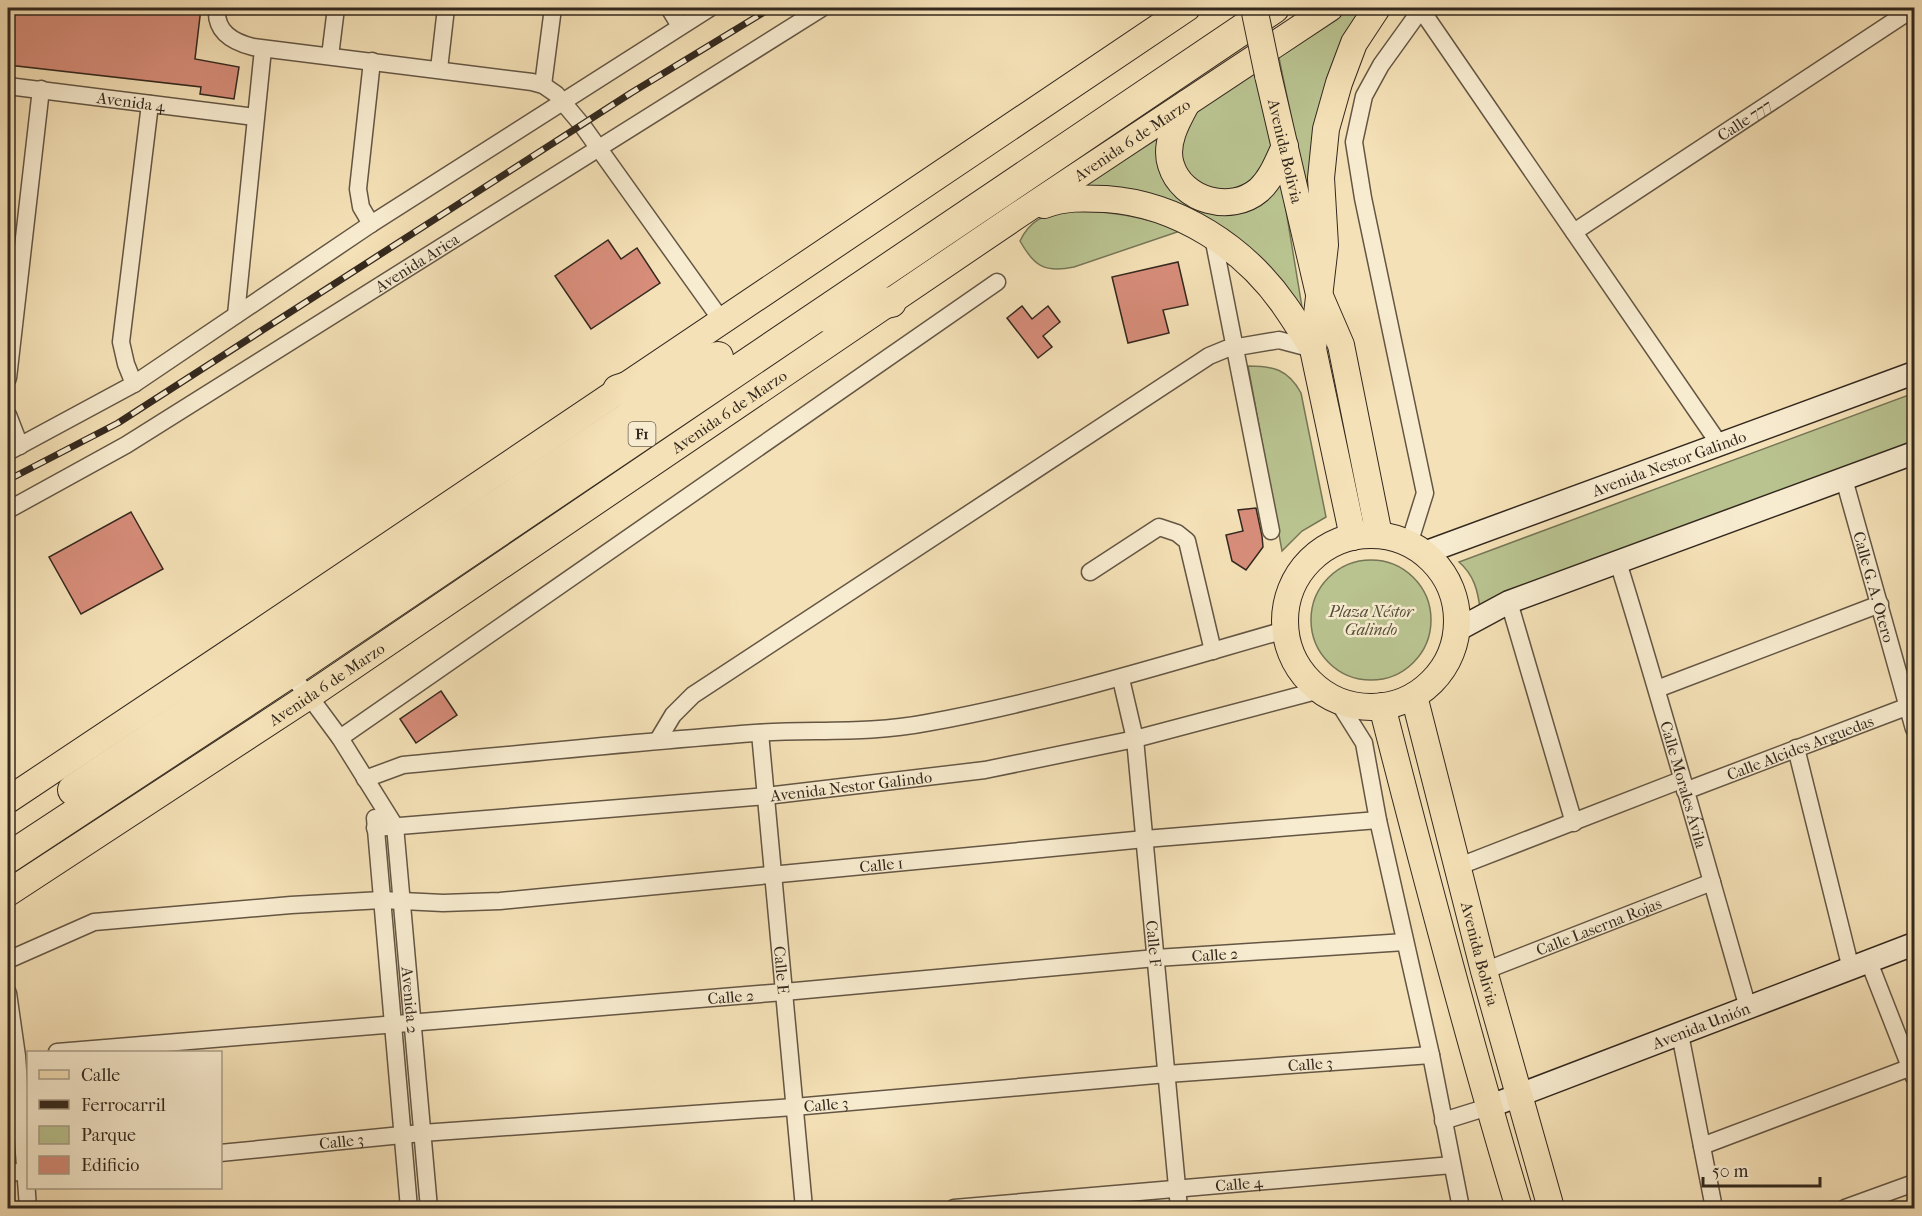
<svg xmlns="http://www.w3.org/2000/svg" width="1922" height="1216" viewBox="0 0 1922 1216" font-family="'IM FELL French Canon',serif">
  <rect width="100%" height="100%" fill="#f5e1b7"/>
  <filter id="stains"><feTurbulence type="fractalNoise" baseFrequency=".00333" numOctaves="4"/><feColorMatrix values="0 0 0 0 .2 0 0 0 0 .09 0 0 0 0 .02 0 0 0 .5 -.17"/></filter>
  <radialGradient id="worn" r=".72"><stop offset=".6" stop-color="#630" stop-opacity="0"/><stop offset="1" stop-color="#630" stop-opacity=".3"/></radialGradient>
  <g fill="#b9c390" stroke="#767657" stroke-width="1.5">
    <polygon points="1347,8 1368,8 1320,111 1310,160 1311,213 1278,53"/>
    <polygon points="1255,67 1272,141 1266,169 1234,193 1201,189 1181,166 1183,128 1188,118"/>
    <polygon points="1165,134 1197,206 1281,180 1303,313 1264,263 1076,189"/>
    <path d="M1064 210C1107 210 1142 217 1183 230L1074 267C1044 273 1034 266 1020 241 1030 220 1043 216 1064 210Z"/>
    <path d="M1248 366C1273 366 1288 369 1301 393L1326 517 1302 531 1282 551Z"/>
    <path d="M1914 393V448L1480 609C1478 591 1474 575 1459 562Z"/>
    <circle cx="1371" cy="620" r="60"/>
  </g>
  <g fill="#d78d7a" stroke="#33281e" stroke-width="1.5">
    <polygon points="8,8 201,8 195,59 239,67 234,99 200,94 201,87 8,65"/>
    <polygon points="608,240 621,259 637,248 660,283 591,329 555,276"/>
    <polygon points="1178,262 1188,305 1163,310 1169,333 1128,343 1112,277"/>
    <polygon points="1022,306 1032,319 1048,306 1060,322 1043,336 1052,347 1038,358 1007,318"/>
    <polygon points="1256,508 1262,536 1263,547 1246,570 1232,561 1226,535 1243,531 1238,510"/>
    <polygon points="131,512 163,569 81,614 49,557"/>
    <polygon points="441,691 457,715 416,743 400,719"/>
  </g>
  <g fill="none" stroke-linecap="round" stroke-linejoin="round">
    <g stroke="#645644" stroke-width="19">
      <g id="street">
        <path d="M217 8C215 32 233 42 253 47L532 82 543 85 556 94 582 125 722 321"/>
        <polyline points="669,8 680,26"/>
        <polyline points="1420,8 1720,445"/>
        <polyline points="330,56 336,8"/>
        <polyline points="439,69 446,8"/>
        <polyline points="543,85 553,8"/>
        <path id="s1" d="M8 86 255 117"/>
        <polyline points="371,224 361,207 358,189 372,61"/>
        <path id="s2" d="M1574 232 1914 8"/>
        <polyline points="1213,237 1271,531"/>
        <polyline points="236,315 263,49"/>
        <polyline points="8,378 41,89"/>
        <polyline points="134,384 126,364 121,342 150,104"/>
        <polyline points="8,415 20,446"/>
        <polyline points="8,452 134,384 371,224 710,8"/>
        <path id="s3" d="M1844 479 1914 729"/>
        <path id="s4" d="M8 510 126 445 822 8"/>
        <polyline points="1409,544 1425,493 1363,198 1354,142 1364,96 1381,65 1422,8"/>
        <path id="s5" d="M1618 562C1664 710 1705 859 1748 1008"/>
        <polyline points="1090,572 1159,527 1177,533 1187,541 1213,651"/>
        <polyline points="1509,602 1574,823"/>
        <path id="s6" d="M282 670 289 673 309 696 340 738 395 826 429 1208"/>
        <path id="s7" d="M1121 679 1135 739 1179 1208"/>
        <polyline points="1657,689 1880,604"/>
        <polyline points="1337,700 1364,743 1378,820 1431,1055 1461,1208"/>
        <path id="s8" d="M760 733 804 1208"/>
        <polyline points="340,738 997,282"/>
        <polyline points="658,740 673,715 693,695 1209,356 1226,349 1279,340 1313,349"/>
        <polyline points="1796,748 1851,969"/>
        <path d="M365 779 403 765C520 754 637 742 755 733 811 729 870 734 926 723 1048 701 1166 664 1285 630"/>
        <path id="s9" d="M1685 791 1914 704"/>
        <polyline points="375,818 409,1208"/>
        <path id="s10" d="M375 828 766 796 985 770 1135 739 1320 690"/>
        <polyline points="1457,867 1681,780"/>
        <path id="s11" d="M8 960 94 922 291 905 382 900 443 903 500 901 1145 839 1378 820"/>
        <polyline points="1869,962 1914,1077"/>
        <path id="s12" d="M1484 971 1712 882"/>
        <polyline points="8,993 17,1056 28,1208"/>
        <polyline points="1680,1034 1714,1208"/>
        <path id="s13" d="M57 1052 784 992 1156 958 1405 942"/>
        <polyline points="1443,1121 1488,1107"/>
        <polyline points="1702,1146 1914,1066"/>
        <path id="s14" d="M220 1153 422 1133 794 1107 1167 1074 1431 1055"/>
        <polyline points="8,1173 28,1171"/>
        <path id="s15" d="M954 1208 1452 1165"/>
        <polyline points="1845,1208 1914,1183"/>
      </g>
    </g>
    <g stroke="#33281e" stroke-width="25">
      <g id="secondary">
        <path id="s16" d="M1424 553 1914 373"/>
        <polyline points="1457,630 1509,602 1914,453"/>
        <path id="s17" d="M1488 1107 1914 944"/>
      </g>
    </g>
    <g stroke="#33281e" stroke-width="28">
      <g id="primary">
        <path id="s18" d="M1268 75 1319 294 1341 345 1379 535"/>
        <path d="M1187 103C1177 121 1164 144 1171 165 1182 201 1231 214 1259 190 1272 178 1278 161 1285 146"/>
        <path d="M1044 205C1065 197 1084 198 1106 199 1178 204 1245 248 1285 306 1295 320 1303 334 1313 349"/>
        <circle cx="1371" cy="621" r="86"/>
        <polyline points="1353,537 1313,349 1325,245 1321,178 1326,129 1339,83 1354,43 1377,8"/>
        <path id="s19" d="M1414 696 1484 971 1551 1208"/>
        <path d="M1382 706C1425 874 1469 1042 1519 1208"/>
        <polyline points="8,800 239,646 1187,8"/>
        <path id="s20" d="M8 893 309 696 1018 215 1330 8"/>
      </g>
    </g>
    <g stroke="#33281e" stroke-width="32">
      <g id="highway">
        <polyline points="827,317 891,302"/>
        <polyline points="618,390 718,357"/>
        <polyline points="73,790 684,380"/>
        <polyline points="8,858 289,673 1274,8"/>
      </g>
    </g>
    <use href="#street" stroke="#f8ecd0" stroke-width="16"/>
    <use href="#secondary" stroke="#f8ecd0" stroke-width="22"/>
    <use href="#primary" stroke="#f5e1b7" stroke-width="26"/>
    <use href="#highway" stroke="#f5e1b7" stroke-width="30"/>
    <g stroke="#33281e" stroke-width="7">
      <polyline id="rail" points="8,480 118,423 631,93 771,8"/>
    </g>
    <use href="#rail" stroke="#f8ecd0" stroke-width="4.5" stroke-dasharray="14" stroke-linecap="butt"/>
    <g stroke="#33281e" stroke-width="28" stroke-linecap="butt">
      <polyline id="primary-bridge" points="1254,8 1268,75"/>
    </g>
    <use href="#primary-bridge" stroke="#f5e1b7" stroke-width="26"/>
  </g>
  <g text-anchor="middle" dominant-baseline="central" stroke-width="5" stroke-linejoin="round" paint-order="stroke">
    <rect fill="#f8ecd0" stroke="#6e6353" stroke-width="1.5" x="628.5" y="422" width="27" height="24" rx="4.5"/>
    <g font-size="15" font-weight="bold" fill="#33281e">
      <text x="642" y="434">F1</text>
    </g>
    <g font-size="16" fill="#33281e" stroke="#f8ecd0">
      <text stroke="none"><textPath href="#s1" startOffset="124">Avenida 4</textPath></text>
      <text stroke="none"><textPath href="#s2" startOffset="204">Calle 777</textPath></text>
      <text stroke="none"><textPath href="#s20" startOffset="1353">Avenida 6 de Marzo</textPath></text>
      <text stroke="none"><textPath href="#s18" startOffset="78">Avenida Bolivia</textPath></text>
      <text stroke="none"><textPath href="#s4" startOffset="478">Avenida Arica</textPath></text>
      <text stroke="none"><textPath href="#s20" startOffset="867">Avenida 6 de Marzo</textPath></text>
      <text stroke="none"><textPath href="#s16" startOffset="261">Avenida Nestor Galindo</textPath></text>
      <text stroke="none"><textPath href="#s3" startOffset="112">Calle G. A. Otero</textPath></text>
      <text stroke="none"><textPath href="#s20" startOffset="381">Avenida 6 de Marzo</textPath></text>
      <text stroke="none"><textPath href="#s9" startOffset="123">Calle Alcides Arguedas</textPath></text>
      <text stroke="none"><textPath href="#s5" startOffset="232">Calle Morales Ávila</textPath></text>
      <text stroke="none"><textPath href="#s10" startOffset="478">Avenida Nestor Galindo</textPath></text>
      <text stroke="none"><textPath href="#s11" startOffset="884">Calle 1</textPath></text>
      <text stroke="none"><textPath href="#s12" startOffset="123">Calle Laserna Rojas</textPath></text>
      <text stroke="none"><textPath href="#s7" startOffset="267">Calle F</textPath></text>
      <text stroke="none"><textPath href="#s19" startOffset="266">Avenida Bolivia</textPath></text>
      <text stroke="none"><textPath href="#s13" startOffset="1162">Calle 2</textPath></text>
      <text stroke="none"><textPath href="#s8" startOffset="238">Calle E</textPath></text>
      <text stroke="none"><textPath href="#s13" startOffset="676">Calle 2</textPath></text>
      <text stroke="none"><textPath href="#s6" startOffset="369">Avenida 2</textPath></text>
      <text stroke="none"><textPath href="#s17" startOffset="228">Avenida Unión</textPath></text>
      <text stroke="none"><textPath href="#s14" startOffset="1094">Calle 3</textPath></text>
      <text stroke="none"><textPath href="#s14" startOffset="608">Calle 3</textPath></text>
      <text stroke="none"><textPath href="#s14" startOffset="122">Calle 3</textPath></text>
      <text stroke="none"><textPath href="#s15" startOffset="286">Calle 4</textPath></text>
    </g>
    <g font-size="16" font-style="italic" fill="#544f3a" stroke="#f8ecd0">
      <text x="1371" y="611">Plaza Néstor<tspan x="1371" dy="18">Galindo</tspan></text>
    </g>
  </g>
  <rect width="1922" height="1216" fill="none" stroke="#f5e1b7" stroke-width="30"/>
  <rect x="9" y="9" width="1904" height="1198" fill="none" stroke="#33281e" stroke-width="3"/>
  <rect x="15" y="15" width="1892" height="1186" fill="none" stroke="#33281e" stroke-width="1.5"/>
  <rect x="27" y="1051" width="195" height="138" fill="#f8ecd0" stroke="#a99e89" stroke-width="1.5"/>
  <rect x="39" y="1070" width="30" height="9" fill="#f5e1b7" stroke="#a99e89" stroke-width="1.5"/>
  <text x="81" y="1081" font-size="18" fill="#33281e">Calle</text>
  <rect x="39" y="1100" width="30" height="9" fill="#33281e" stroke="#a99e89" stroke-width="1.5"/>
  <text x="81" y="1111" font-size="18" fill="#33281e">Ferrocarril</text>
  <rect x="39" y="1126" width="30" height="18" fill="#b9c390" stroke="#a99e89" stroke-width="1.5"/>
  <text x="81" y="1141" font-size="18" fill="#33281e">Parque</text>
  <rect x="39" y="1156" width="30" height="18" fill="#d78d7a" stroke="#a99e89" stroke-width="1.5"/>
  <text x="81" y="1171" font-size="18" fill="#33281e">Edificio</text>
  <path d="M1703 1177v9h117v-9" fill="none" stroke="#33281e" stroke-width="3"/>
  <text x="1712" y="1177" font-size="18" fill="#33281e" stroke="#f8ecd0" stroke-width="4.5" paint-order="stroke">50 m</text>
  <rect width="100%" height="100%" filter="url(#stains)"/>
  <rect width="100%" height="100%" fill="url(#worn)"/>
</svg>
